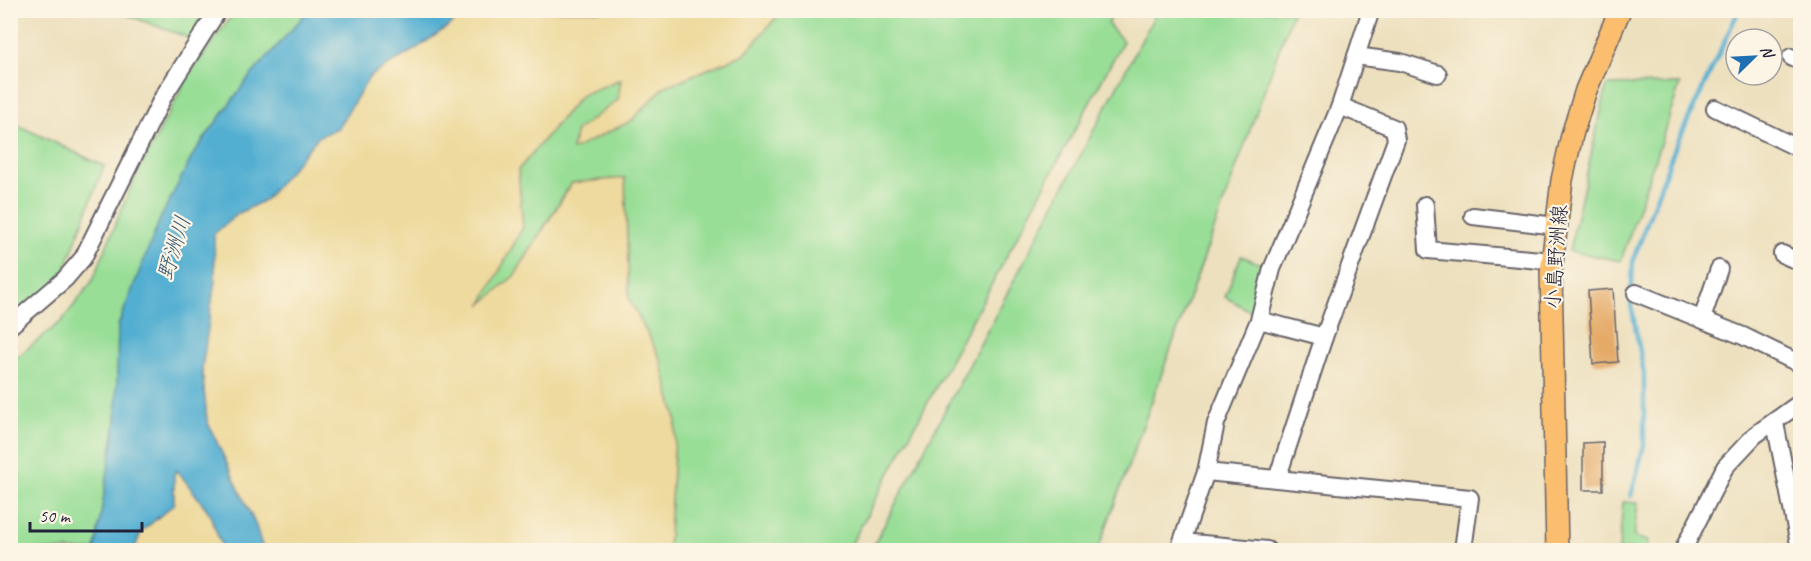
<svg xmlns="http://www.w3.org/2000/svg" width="1811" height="561" viewBox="0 0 1811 561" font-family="Caveat,'Klee One',sans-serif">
  <rect width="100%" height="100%" fill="#fcf5e5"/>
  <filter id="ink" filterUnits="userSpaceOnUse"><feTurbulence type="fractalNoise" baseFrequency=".0167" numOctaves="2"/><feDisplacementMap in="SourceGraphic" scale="12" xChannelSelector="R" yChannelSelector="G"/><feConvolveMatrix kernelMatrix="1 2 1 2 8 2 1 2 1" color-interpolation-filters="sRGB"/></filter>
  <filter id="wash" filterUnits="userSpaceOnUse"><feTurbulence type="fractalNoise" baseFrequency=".008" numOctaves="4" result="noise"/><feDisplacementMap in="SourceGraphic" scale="24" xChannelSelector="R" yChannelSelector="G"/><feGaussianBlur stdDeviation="1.35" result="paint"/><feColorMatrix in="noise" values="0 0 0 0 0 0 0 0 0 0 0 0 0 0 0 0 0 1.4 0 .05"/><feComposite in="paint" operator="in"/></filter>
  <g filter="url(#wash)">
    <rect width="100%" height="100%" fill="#ede0be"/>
    <g fill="#99de97" stroke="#5e8069" stroke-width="1.5">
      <polygon points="116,11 214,11 192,39"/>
      <polygon points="235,11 308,11 247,80 194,153 160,219 118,326 116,422 95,550 11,550 11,362 62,321 93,280 129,191 188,76"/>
      <polygon points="782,11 1114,11 1108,24 1123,41 848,550 668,550 676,419 660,358 629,299 625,178 571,183 515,275 480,307 523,227 518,170 581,95 621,79 618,100 576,131 573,149 631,121 664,87 744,54"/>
      <polygon points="1157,11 1293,11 1098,550 871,550"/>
      <polygon points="1680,84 1621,261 1569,251 1607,85"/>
      <polygon points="11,122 104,166 58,288 11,330"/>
      <polygon points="1241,256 1271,268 1253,313 1225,297"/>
      <polygon points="1623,502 1638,503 1634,537 1648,541 1646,550 1619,550"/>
    </g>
    <g fill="#eeda9e" stroke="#887e6c" stroke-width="1.5">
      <polygon points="470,11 782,11 744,54 664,87 631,121 572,150 576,131 618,100 621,79 581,95 518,170 523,227 481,305 515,275 572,183 625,178 629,299 660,358 676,419 668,550 263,550 256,526 207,421 202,368 215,280 214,234 237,214 265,200 318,137 338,128 370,76 417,48"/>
      <polygon points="177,470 209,512 223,550 134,550 141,532 174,504 174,474"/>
    </g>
    <polygon fill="#53afd1" stroke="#3a6886" stroke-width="1.5" points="308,11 470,11 417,48 370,76 338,128 318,137 265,200 237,214 214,234 215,280 202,368 207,421 256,526 263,550 223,550 209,512 177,470 174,474 174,504 141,532 134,550 95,550 116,422 118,326 160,219 194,153 247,80"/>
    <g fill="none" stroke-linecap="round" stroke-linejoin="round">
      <polyline stroke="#53afd1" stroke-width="4.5" points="1631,496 1644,445 1644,373 1631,304 1633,260 1674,150 1739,10"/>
    </g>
    <g id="blocks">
      <g fill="#e5aa67">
        <polygon points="1613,289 1618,362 1593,364 1588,291"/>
        <polygon points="1603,442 1603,490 1583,490 1583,443"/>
      </g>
    </g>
  </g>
  <g filter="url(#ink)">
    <use href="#blocks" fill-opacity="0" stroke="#696469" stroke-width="1.5"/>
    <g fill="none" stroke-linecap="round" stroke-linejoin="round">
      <g stroke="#696469" stroke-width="20">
        <g id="minor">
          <polyline points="1356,56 1400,62 1438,74"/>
          <polyline points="1791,57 1800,61"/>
          <polyline points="1715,108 1800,149"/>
          <polyline points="1425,205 1428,250 1552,261"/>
          <polyline points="1473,216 1556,226"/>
          <polyline points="1782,254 1800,262"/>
          <polyline points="1636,293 1743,336 1800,364"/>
          <polyline points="1702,319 1719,269"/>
          <polyline points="1259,320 1324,337"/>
          <polyline points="10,326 65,279 83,258 163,97 215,15 212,10"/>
          <polyline points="1775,423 1800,549"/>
          <polyline points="1206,472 1470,498 1463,550"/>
          <polyline points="1277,479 1324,337 1396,140 1394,128 1340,106"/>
          <polyline points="1182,542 1267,550"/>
          <polyline points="1179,550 1206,472 1216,423 1259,320 1272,269 1340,106 1371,10"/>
          <polyline points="1683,550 1725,467 1755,435 1800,403"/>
        </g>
      </g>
      <g stroke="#696469" stroke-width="24">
        <polyline id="major" points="1557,550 1551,272 1562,180 1572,135 1586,90 1620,10"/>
      </g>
      <use href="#minor" stroke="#fff" stroke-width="16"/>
      <use href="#major" stroke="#fabe6e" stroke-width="21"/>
    </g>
  </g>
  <g text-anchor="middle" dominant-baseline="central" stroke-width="4.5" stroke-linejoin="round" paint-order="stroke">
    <g font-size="21" fill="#22223b" stroke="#fcf5e5">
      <text transform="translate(1556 257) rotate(-86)">小島野洲線</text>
    </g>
    <g font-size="22" font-style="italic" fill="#365a77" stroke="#fcf5e5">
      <text transform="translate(174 248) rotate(-73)">野洲川</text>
    </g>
  </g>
  <rect width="1811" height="561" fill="none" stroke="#fcf5e5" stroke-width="36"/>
  <g transform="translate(1754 57) rotate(66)"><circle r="28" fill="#fcf5e5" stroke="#a5a1a1" stroke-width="1.5"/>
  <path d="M0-4.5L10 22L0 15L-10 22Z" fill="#1f6fb2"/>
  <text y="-9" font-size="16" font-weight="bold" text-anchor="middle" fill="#22223b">N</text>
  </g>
  <path d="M30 522v9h112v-9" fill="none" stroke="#22223b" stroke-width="3"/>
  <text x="39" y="522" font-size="18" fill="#22223b" stroke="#fcf5e5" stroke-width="4.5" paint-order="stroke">50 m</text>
</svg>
